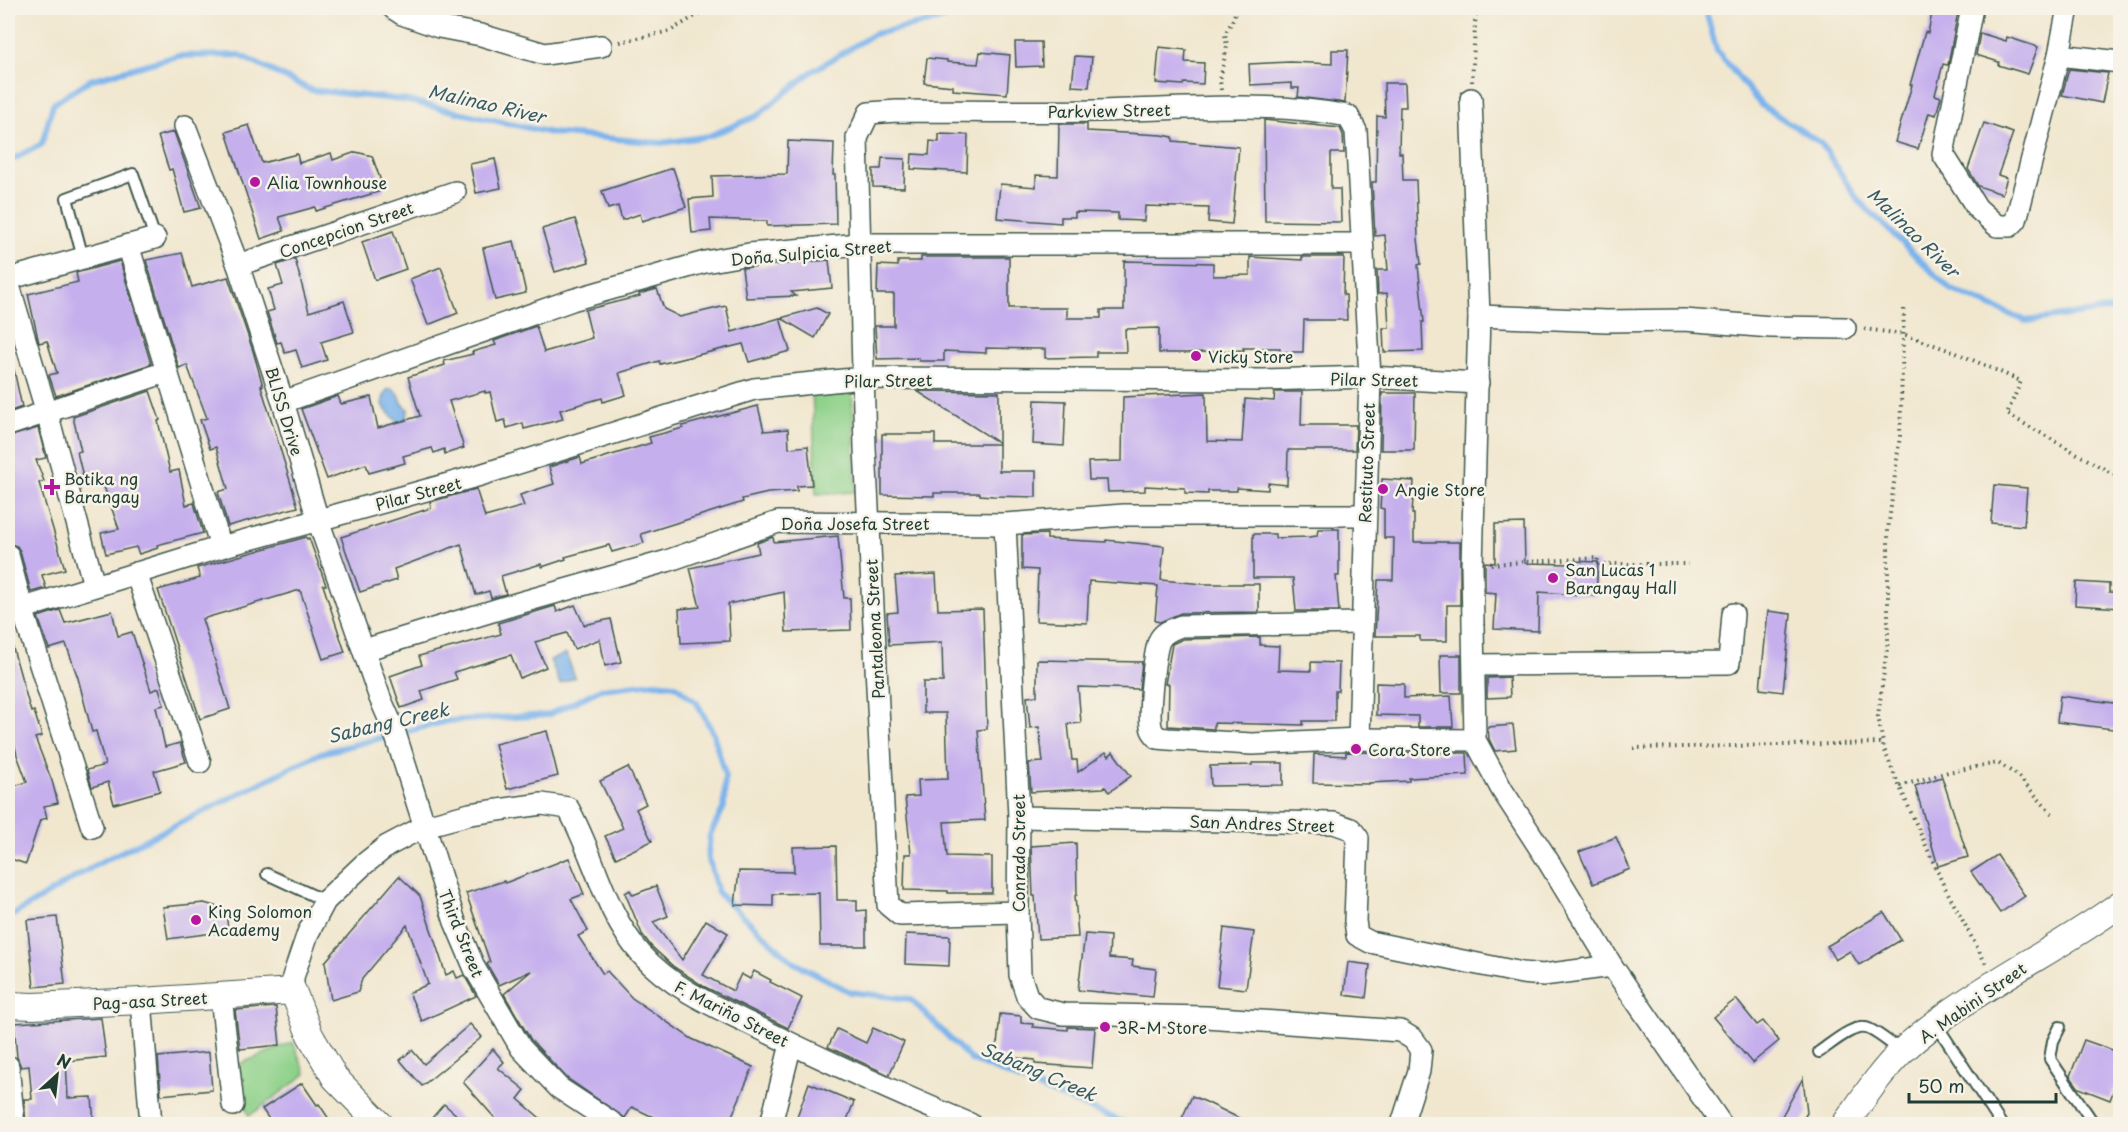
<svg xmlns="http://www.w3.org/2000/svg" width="2128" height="1132" viewBox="0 0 2128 1132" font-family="'Playpen Sans',sans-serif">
  <rect width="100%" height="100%" fill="#f7f3e8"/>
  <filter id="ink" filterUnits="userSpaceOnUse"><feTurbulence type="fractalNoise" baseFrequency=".0167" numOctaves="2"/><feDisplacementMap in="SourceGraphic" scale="12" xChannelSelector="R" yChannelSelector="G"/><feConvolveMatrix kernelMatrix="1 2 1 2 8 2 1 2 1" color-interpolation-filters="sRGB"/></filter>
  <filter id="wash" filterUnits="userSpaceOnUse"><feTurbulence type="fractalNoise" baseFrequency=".008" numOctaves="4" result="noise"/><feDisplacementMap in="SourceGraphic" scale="24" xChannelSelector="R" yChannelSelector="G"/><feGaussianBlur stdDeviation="1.35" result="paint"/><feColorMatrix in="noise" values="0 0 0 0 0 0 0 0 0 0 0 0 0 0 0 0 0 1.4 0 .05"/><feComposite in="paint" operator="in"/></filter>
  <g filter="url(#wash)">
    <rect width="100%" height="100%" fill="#f1e7cf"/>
    <g fill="#8ed18a" stroke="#56875f" stroke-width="1.5">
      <polygon points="852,386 856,492 816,494 812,387"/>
      <polygon points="293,1042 306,1074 249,1116 230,1068"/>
    </g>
    <g fill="#7cb4ec" stroke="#4e7890" stroke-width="1.5">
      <path d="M392 389 399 394 402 403 408 409 407 418 404 421 398 422C387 412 377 405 387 390Z"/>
      <polygon points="566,654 575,677 560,684 550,660"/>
    </g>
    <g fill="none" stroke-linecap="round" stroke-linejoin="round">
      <g stroke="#7cb4ec" stroke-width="6">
        <polyline points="1705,8 1717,51 1761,105 1821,143 1858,200 1950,289 2026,321 2120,308"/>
        <polyline points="8,162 42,144 53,104 90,80 177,56 239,55 311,90 404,100 551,133 661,143 709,136 757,116 811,72 874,34 974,12 979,8"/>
        <polyline points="8,918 99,863 321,753 447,721 548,715 601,689 654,683 675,685 697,703 713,733 725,775 724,807 710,835 708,856 718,893 793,962 850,992 911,999 971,1060 1128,1124"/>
      </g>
    </g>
    <g id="blocks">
      <g fill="#c5afed">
        <polygon points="1933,8 1958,11 1948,65 1943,64 1935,95 1941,97 1936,115 1929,113 1918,149 1895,142 1912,85 1910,85 1925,32 1928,33"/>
        <polygon points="1980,33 2006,41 2007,37 2038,47 2028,74 1998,65 1999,62 1976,55"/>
        <polygon points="1015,42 1041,42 1042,66 1016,67"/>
        <polygon points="1159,47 1186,50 1185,62 1204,63 1203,84 1184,83 1183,85 1156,83"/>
        <polygon points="1332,50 1348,50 1345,103 1298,97 1299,88 1292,88 1292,83 1250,85 1249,64 1290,62 1332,64"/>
        <polygon points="980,52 1010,55 1007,94 953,90 953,86 924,83 927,58 947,60 947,62 978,64"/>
        <polygon points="1075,56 1092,57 1089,87 1072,86"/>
        <polygon points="2069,69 2108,73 2102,103 2062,95"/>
        <polygon points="1384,83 1405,83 1406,107 1400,107 1399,153 1402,153 1403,180 1416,180 1418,239 1421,264 1418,265 1424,322 1422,322 1423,351 1384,352 1383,328 1389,328 1387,293 1378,294 1377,270 1388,270 1385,235 1375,236 1372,182 1376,182 1377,116 1385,117"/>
        <polygon points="1264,120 1340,128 1343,135 1344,153 1331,153 1331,189 1340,189 1341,222 1265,221"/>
        <polygon points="1984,123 2013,133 1998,175 2007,178 2002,194 1978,186 1968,169"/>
        <polygon points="1059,124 1087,124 1087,131 1162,135 1173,137 1173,141 1239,147 1232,224 1208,222 1209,208 1145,206 1144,221 1118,220 1118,213 1075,212 1075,217 1061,217 1061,223 997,218 1000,184 1036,187 1036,175 1058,176"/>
        <polygon points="249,125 262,163 297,154 299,163 331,153 333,160 356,152 372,156 384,190 316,211 315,207 279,217 284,231 261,239 226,132"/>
        <polygon points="174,132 201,208 184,212 172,169 169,170 158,136"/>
        <polygon points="939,134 968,135 967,172 911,169 912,154 929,155 930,141 939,142"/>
        <polygon points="788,141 834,143 833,175 835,175 836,224 767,226 767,221 710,219 711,231 692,233 689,199 713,197 712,176 787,174"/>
        <polygon points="882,158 905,159 904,188 873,187 873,169 881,169"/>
        <polygon points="495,159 501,188 476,193 470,164"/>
        <polygon points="673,168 686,207 642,221 640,214 622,220 618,206 608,209 602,191"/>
        <polygon points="575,219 589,262 555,272 542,229"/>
        <polygon points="393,231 406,269 375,280 362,242"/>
        <polygon points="514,241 526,293 495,300 483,248"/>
        <polygon points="182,253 192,287 228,277 253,351 263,386 261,386 298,507 228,526 218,492 228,489 216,447 210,449 200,420 207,418 187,365 179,368 146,260"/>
        <polygon points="921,257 1009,257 1009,308 1067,308 1067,318 1101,318 1101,310 1124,310 1124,261 1213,263 1213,276 1250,275 1250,257 1302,260 1302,257 1344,257 1343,295 1346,295 1347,320 1304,320 1303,352 1280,352 1280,348 1243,348 1244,350 1186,353 1159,353 1159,328 1125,329 1126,352 1096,352 1096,357 1045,358 1045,349 986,348 986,353 944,351 944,361 919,361 919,358 877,359 875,326 894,326 894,294 877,294 878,265 898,266 898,261 921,261"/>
        <polygon points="295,259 309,312 344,301 354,332 321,342 327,360 302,368 296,350 285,353 281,342 277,343 267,312 274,310 268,289 283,285 277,265"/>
        <polygon points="829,260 832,288 791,292 796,296 746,298 742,268"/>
        <polygon points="120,261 151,364 56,396 49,375 57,373 47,341 39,343 28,294 78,282 76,273"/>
        <polygon points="441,267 458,313 428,325 410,279"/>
        <polygon points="657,289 664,309 680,317 726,306 732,332 780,318 790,351 749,362 743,344 660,364 659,361 619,373 626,395 603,402 602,398 560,410 563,419 524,429 523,423 507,428 505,420 497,422 490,392 485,393 485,391 449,401 464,448 445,454 444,449 434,453 432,448 403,456 405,463 369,473 366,464 327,479 301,409 338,396 341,404 371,397 378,428 420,416 408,377 445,365 444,361 473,354 472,352 496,345 494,341 536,326 544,352 592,338 585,310 640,296 639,294"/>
        <polygon points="817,308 828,314 815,338 781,318"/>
        <polygon points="8,370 14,370 22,407 8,412"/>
        <polygon points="150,391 160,420 158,421 170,472 179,470 186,505 194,503 203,533 157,545 158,548 139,554 136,547 106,554 101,533 119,529 102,481 85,485 77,452 81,451 73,417"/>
        <polygon points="917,391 999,392 999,443"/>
        <polygon points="1275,392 1302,392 1301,425 1356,425 1355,450 1288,450 1287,485 1268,483 1268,490 1237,488 1237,491 1208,491 1208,494 1185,493 1185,488 1145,486 1145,491 1108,492 1107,480 1089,480 1088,462 1122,461 1123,397 1206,393 1207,441 1242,442 1245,399 1274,401"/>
        <polygon points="1382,393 1415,393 1414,450 1381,450"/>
        <polygon points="1035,400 1066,401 1064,446 1033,444"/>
        <polygon points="758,406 764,431 788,429 789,448 808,446 812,485 797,486 797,491 768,493 742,499 743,502 641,534 644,543 612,552 609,545 565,557 566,559 542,567 541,564 501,576 506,594 491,598 489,591 476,595 461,544 394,569 397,580 360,592 341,537 431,508 430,502 476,489 485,517 524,506 520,495 554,484 549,467 580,457 582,464 651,443 649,437 683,428 682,426"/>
        <polygon points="38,428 46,458 36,460 44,481 39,483 65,569 42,575 46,588 31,592 20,551 17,546 8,543 8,437"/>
        <polygon points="882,434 935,434 935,444 999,444 999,471 1036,471 1036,497 993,496 980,495 980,493 934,493 934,496 882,495"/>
        <polygon points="1382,479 1414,481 1412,514 1414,514 1414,542 1460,542 1460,605 1447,605 1447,641 1420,641 1420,636 1375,636 1378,580 1393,580 1394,538 1384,538 1384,509 1380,508"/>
        <polygon points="1994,485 2027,488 2024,526 1991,523"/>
        <polygon points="1524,523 1525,563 1571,564 1571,561 1598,562 1596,596 1539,592 1538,631 1494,629 1496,593 1485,592 1485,562 1495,563 1495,524"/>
        <polygon points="1318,529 1339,529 1339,576 1336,576 1339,611 1296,611 1293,578 1253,578 1253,534 1275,534 1275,538 1309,537 1317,536"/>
        <polygon points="1047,534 1047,539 1106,542 1106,540 1164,546 1161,580 1203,584 1259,584 1259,612 1181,613 1160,622 1155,621 1158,586 1089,581 1087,623 1036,621 1038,570 1022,569 1022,535"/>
        <polygon points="838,536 844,598 850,598 851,630 786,632 784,592 728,604 730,641 681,643 679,609 700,607 690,568 759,553 757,543 773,537 774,542"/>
        <polygon points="306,537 307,539 309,538 326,585 323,585 345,652 323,659 300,590 202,619 230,709 200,719 158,590 200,578 197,568"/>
        <polygon points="936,574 938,610 983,609 987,729 978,730 985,820 944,822 947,856 992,857 992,893 948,893 948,891 904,890 905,854 911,854 905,797 919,796 918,780 948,779 946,713 923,713 923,682 943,682 942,642 889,645 887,613 898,612 895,576"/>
        <polygon points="2076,582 2109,584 2109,592 2121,593 2121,608 2075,605"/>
        <polygon points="575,605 584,625 611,619 621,662 605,666 600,639 574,649 567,633 535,642 546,667 520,678 511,655 454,672 457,679 421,691 424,700 401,708 390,676 422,665 419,656 501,634 498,623 555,606 557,612"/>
        <polygon points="60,610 65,623 112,611 118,636 132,632 151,691 159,688 164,705 156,707 165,747 180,743 186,762 154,771 160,791 114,804 108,782 92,787 87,770 105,765 96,731 92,732 78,678 66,644 49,649 38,617"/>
        <polygon points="1768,611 1791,614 1783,692 1760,689"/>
        <polygon points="1260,637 1260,645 1279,646 1278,670 1311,671 1311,662 1339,663 1338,691 1335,691 1335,721 1303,721 1303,725 1214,723 1214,729 1168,726 1169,684 1165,684 1172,644 1183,639"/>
        <polygon points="12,645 31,712 34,711 42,736 35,738 52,781 58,803 44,806 47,818 40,820 26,864 8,858 8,788 27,782 17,755 8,718 8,646"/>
        <polygon points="1440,655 1461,655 1461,693 1441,693"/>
        <polygon points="1037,660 1142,662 1139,689 1078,687 1081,723 1068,724 1072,760 1077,760 1078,772 1106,752 1109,756 1113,752 1131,776 1109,792 1105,787 1103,788 1031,792 1029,763 1043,762 1039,727 1030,728 1027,697 1037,696"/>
        <polygon points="1509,677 1510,697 1487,698 1487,678"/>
        <polygon points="1376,683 1404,684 1404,698 1451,696 1453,727 1418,727 1418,716 1376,715"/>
        <polygon points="2060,696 2121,704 2121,730 2057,722"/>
        <polygon points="1513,725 1516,749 1495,751 1489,739 1488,727"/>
        <polygon points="547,731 558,776 507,789 495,744"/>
        <polygon points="1346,752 1467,753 1468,775 1409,778 1409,781 1369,783 1369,784 1313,783 1314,754 1346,756"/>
        <polygon points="1252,763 1283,763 1283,785 1211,786 1210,766 1252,765"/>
        <polygon points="628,767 646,804 636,809 652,841 616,858 605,836 623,828 600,781"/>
        <polygon points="1942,777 1968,857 1938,866 1915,786"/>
        <polygon points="1616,837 1630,869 1593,884 1579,852"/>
        <polygon points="1076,843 1077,895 1075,895 1078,937 1038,939 1035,896 1033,896 1031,846"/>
        <polygon points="836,846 837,900 857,900 857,911 866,910 866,946 820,946 819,893 773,894 773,906 735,905 739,871 794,872 793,847"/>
        <polygon points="1997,855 2025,896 2000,913 1971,872"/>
        <polygon points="569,858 584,894 571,899 588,931 578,936 603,974 607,971 632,998 692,1039 753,1067 728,1125 670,1125 632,1107 625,1118 567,1078 531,1040 504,994 531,971 499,985 487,964 490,962 466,893 504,881 505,883"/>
        <polygon points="399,876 420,896 446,975 454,971 457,978 464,975 476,996 422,1021 409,993 428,984 407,925 362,979 358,992 331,1000 325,962"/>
        <polygon points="656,886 668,916 653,922 682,960 706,920 728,933 703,975 733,991 741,974 750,979 754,971 771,980 770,982 802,998 788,1028 703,986 674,967 651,946 642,934 625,893 630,890 633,895"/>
        <polygon points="204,903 226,909 228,931 168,939 163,907"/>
        <polygon points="1884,912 1901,940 1859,965 1850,951 1835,960 1827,946"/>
        <polygon points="57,917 65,984 34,987 27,920"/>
        <polygon points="1224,928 1254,932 1246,989 1217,986"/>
        <polygon points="906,934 950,936 949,966 905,964"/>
        <polygon points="1085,934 1110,936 1109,958 1133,960 1132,966 1156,969 1153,997 1078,990"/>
        <polygon points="1348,962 1370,965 1366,998 1344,995"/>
        <polygon points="1736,999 1757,1025 1763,1021 1779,1041 1752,1063 1713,1017"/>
        <polygon points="276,1007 280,1045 240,1049 235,1010"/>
        <polygon points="1000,1014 1021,1016 1021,1023 1033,1024 1033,1027 1068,1030 1068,1027 1095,1028 1092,1068 1035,1064 1035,1060 996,1056"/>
        <polygon points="101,1018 106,1057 66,1061 68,1098 92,1097 94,1125 26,1125 24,1099 32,1099 29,1066 21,1067 17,1057 14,1023"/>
        <polygon points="470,1024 482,1037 422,1086 400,1060 412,1050 424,1064"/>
        <polygon points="873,1028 904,1042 889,1075 828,1047 837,1029 866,1043"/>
        <polygon points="2084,1040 2121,1053 2121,1071 2110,1100 2079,1088 2070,1076"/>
        <polygon points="493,1049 504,1062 498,1068 525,1090 518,1099 548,1125 501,1125 463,1082"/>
        <polygon points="209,1052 212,1090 161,1095 158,1057"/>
        <polygon points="1803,1078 1807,1113 1800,1124 1777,1125"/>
        <polygon points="302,1083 317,1105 319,1104 333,1125 273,1125 262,1109"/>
        <polygon points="809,1083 854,1102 845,1125 794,1125"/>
        <polygon points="1192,1096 1206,1102 1253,1125 1179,1125"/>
        <polygon points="444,1104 468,1125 426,1125"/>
      </g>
    </g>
  </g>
  <g filter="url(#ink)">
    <use href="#blocks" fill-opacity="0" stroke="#3e564b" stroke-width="1.5"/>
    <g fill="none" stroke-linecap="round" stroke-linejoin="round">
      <g stroke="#3e564b" stroke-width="14">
        <g id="service">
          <polyline points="83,258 67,198 133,174 155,238"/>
          <polyline points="267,874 325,901"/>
          <polyline points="1936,1024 2001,1124"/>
          <polyline points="2060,1027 2053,1041 2050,1059 2094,1124"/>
          <path d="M1819 1052C1831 1044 1855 1022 1869 1029 1880 1034 1891 1044 1901 1051"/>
        </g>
      </g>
      <g stroke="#3e564b" stroke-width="24">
        <g id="minor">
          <polyline points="393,8 402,14 439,27 481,35 545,54 601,46"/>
          <polyline points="1972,8 1943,154 1977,208 1997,226 2010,226 2016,220 2059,55 2068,8"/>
          <polyline points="2059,55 2120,62"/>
          <polyline points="1471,99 1479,316 1472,566 1475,740 1502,790 1545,856 1612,966 1721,1124"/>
          <polyline points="185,126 238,265 283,402 318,520 380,698 394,730 455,922 475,969 521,1048 559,1088 614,1124"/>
          <polyline points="128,245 221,547"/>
          <polyline points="238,265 455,192"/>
          <polyline points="8,279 155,238"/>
          <polyline points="8,282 47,413 94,585"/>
          <polyline points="1479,316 1606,321 1684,320 1771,327 1845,328"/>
          <polyline points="283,402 572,300 705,262 749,254 860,244 1361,244"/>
          <polyline points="8,425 166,372"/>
          <polyline points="1005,524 1019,817 1018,912 1020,975 1027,996 1038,1008 1063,1014 1206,1017 1400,1031 1413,1039 1421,1050 1419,1071 1402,1124"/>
          <polyline points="8,555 22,608 92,827"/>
          <polyline points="136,573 200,762"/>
          <polyline points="8,613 221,547 477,476 754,389 863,378 1263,380 1370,377 1478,383"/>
          <path d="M1361 623 1181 626C1173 629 1163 632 1159 641 1154 655 1147 718 1152 730 1153 733 1156 735 1158 738L1168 739 1252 744 1359 739 1475 740"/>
          <polyline points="364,650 512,605 667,561 778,522 1005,524 1124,515 1364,515"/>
          <polyline points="1475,665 1729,663 1733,614"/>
          <polyline points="1019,817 1334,823 1351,829 1358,838 1355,921 1357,935 1370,942 1522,973 1543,975 1612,966"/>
          <path d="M1018 912 900 915 888 905 865 448 857 138 869 113 897 111C975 111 1052 113 1130 110 1202 108 1276 102 1348 116L1356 131 1370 377 1359 739"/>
          <path d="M293 991V977L308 933 325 901 363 865 387 846 425 826 470 814 542 804 568 808C595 856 604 912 641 954 672 989 718 1008 759 1028 828 1062 899 1094 970 1124"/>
          <polyline points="221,996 233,1105"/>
          <polyline points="141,1001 151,1124"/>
          <polyline points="8,1066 14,1124"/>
          <polyline points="771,1124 791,1044"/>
        </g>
      </g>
      <g stroke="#3e564b" stroke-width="28">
        <g id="tertiary">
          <polyline points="8,1005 33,1006 141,1001 293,991 310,1035 335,1078 380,1124"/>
          <path d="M1845 1124C1863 1099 1879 1074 1901 1052 1965 992 2051 955 2120 904"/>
        </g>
      </g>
      <g stroke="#3e564b" stroke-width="4" stroke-dasharray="1.5 4.5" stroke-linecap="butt">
        <polyline points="620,42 670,31 702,12 704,8"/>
        <polyline points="1472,82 1476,8"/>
        <polyline points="1221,90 1220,80 1227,46 1225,34 1234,18 1236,8"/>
        <polyline points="1904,309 1900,435 1888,530 1888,641 1878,716 1884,749 1894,774 1942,882 1986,964"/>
        <polyline points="1864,329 1903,334 1954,352 2021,381 2007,414 2120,478"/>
        <polyline points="1491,564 1598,558 1597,564 1688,564"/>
        <polyline points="1633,748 1883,743"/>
        <polyline points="1900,786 1948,772 1998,763 2017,775 2054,816"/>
      </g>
      <use href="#service" stroke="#fff" stroke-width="10"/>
      <use href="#minor" stroke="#fff" stroke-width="21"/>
      <use href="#tertiary" stroke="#fff" stroke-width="26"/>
    </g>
  </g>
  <g fill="#b5179e" stroke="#f7f3e8" stroke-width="2">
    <circle cx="255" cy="182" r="6"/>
    <circle cx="1196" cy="356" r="6"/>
    <path d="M49 478h6v6h6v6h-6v6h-6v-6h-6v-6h6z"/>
    <circle cx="1383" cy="489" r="6"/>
    <circle cx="1553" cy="578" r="6"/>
    <circle cx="1356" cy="749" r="6"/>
    <circle cx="196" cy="920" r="6"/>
    <circle cx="1105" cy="1027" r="6"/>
  </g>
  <g text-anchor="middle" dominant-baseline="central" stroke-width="5" stroke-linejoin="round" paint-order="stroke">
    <g font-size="16" fill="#1f3d34" stroke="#f7f3e8">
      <text transform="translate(1109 110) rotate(-1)">Parkview Street</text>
      <text transform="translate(346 229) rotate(-19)">Concepcion Street</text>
      <text transform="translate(811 252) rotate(-5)">Doña Sulpicia Street</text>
      <text transform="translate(1374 379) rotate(1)">Pilar Street</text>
      <text transform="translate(888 380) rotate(-1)">Pilar Street</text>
      <text transform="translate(285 411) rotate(73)">BLISS Drive</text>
      <text transform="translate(1366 463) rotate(-88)">Restituto Street</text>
      <text transform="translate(418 493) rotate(-15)">Pilar Street</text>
      <text x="855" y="523">Doña Josefa Street</text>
      <text transform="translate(874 629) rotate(-93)">Pantaleona Street</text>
      <text transform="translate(1262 823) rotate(2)">San Andres Street</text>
      <text transform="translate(1018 853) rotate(-90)">Conrado Street</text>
      <text transform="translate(462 933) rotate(68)">Third Street</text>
      <text transform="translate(150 1000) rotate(-3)">Pag-asa Street</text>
      <text transform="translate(1972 1002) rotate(-35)">A. Mabini Street</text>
      <text transform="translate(732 1013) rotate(27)">F. Mariño Street</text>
    </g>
    <g font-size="16" fill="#1f3d34" stroke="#f7f3e8" text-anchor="start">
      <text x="267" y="182">Alia Townhouse</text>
      <text x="1208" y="356">Vicky Store</text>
      <text x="64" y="478">Botika ng<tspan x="64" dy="18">Barangay</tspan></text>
      <text x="1395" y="489">Angie Store</text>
      <text x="1565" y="569">San Lucas 1<tspan x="1565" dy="18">Barangay Hall</tspan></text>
      <text x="1368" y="749">Cora Store</text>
      <text x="208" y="911">King Solomon<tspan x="208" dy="18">Academy</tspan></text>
      <text x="1117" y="1027">3R-M Store</text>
    </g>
    <g font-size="18" font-style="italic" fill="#365b62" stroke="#f7f3e8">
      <text transform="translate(487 103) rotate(13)">Malinao River</text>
      <text transform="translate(1914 232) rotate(44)">Malinao River</text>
      <text transform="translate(388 722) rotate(-13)">Sabang Creek</text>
      <text transform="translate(1039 1071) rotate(23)">Sabang Creek</text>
    </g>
  </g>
  <rect width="2128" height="1132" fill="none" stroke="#f7f3e8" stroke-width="30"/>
  <g transform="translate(57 1075) rotate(27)" stroke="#f7f3e8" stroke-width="4.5" paint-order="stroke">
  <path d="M0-4.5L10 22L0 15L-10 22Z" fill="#1f3d34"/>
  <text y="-9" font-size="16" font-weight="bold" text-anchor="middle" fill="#1f3d34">N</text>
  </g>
  <path d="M1909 1093v9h147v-9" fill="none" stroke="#1f3d34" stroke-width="3"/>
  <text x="1918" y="1093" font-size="18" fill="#1f3d34" stroke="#f7f3e8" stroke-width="4.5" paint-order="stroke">50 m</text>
</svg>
